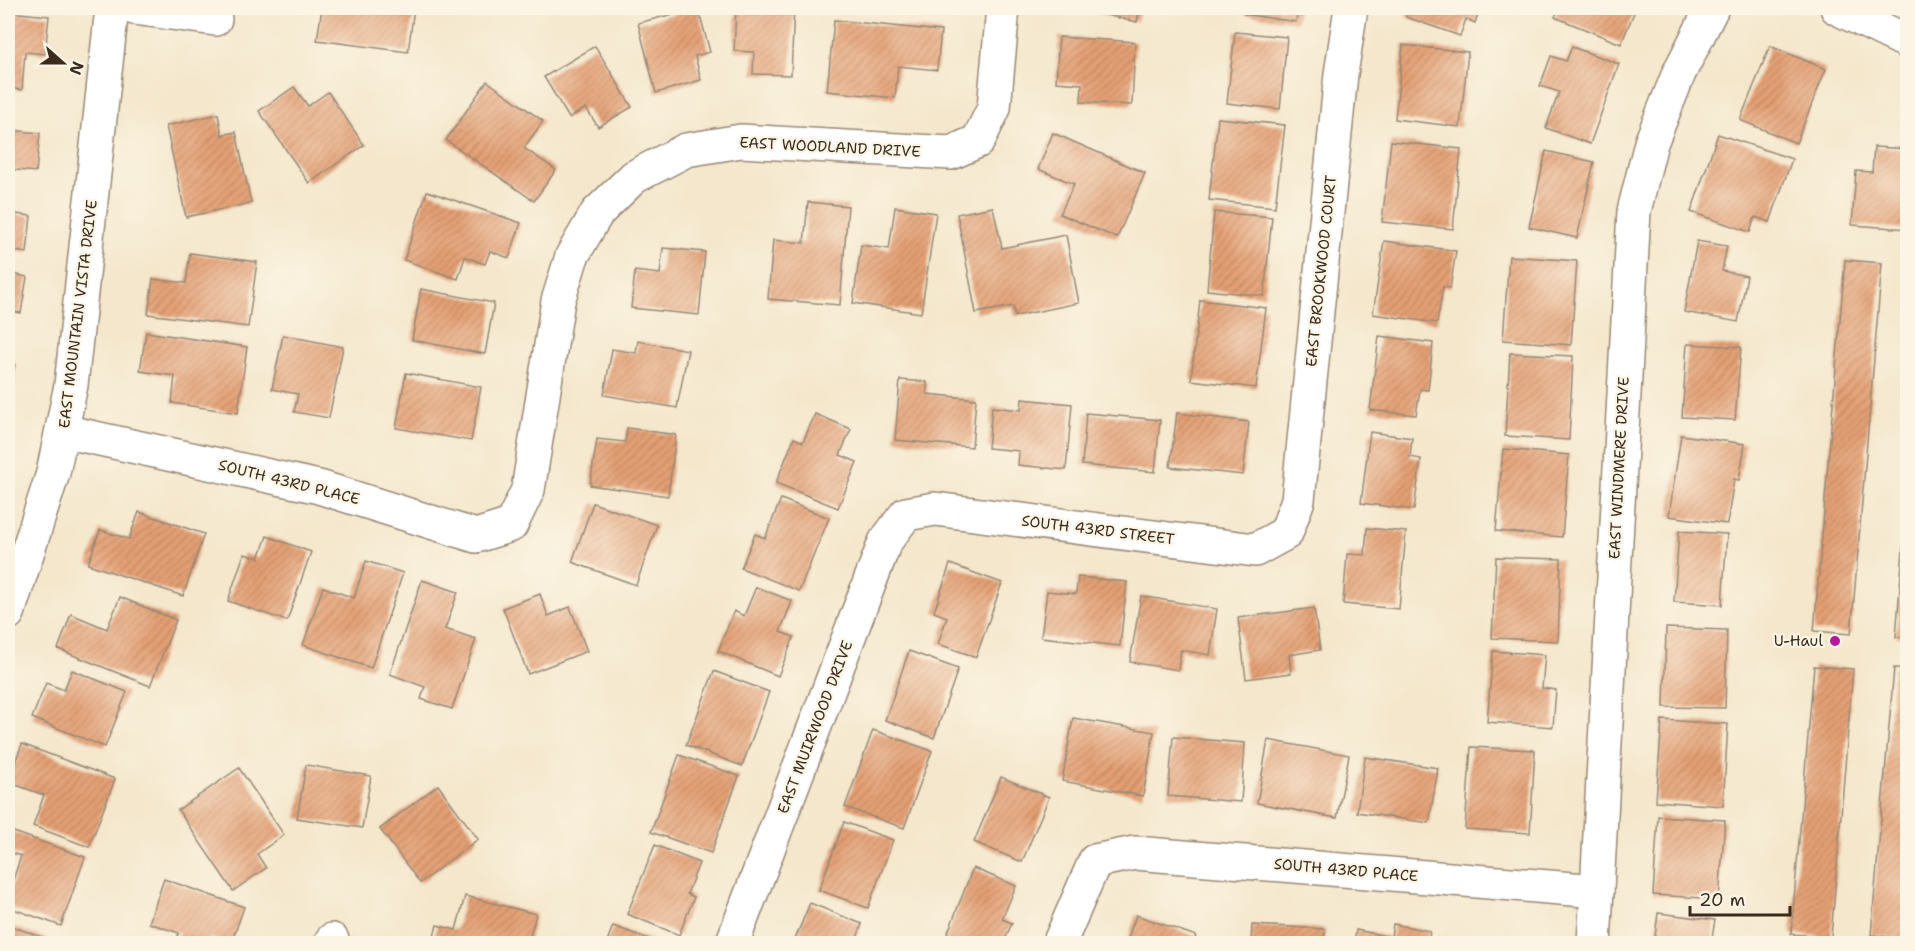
<svg xmlns="http://www.w3.org/2000/svg" width="1915" height="951" viewBox="0 0 1915 951" font-family="'Shantell Sans',sans-serif">
  <defs>
    <pattern id="building-hatch" width="6" height="6" patternUnits="userSpaceOnUse" patternTransform="scale(1.5)"><rect width="6" height="6" fill="#e5a074"/><path d="M-1 1l2-2M0 6l6-6M5 7l2-2" fill="none" stroke="#bb835f"/></pattern>
  </defs>
  <rect width="100%" height="100%" fill="#fcf5e5"/>
  <filter id="ink" filterUnits="userSpaceOnUse"><feTurbulence type="fractalNoise" baseFrequency=".0167" numOctaves="2"/><feDisplacementMap in="SourceGraphic" scale="12" xChannelSelector="R" yChannelSelector="G"/><feConvolveMatrix kernelMatrix="1 2 1 2 8 2 1 2 1" color-interpolation-filters="sRGB"/></filter>
  <filter id="wash" filterUnits="userSpaceOnUse"><feTurbulence type="fractalNoise" baseFrequency=".008" numOctaves="4" result="noise"/><feDisplacementMap in="SourceGraphic" scale="24" xChannelSelector="R" yChannelSelector="G"/><feGaussianBlur stdDeviation="1.35" result="paint"/><feColorMatrix in="noise" values="0 0 0 0 0 0 0 0 0 0 0 0 0 0 0 0 0 1.4 0 .05"/><feComposite in="paint" operator="in"/></filter>
  <g filter="url(#wash)">
    <rect width="100%" height="100%" fill="#f4e7cc"/>
    <g id="blocks">
      <g fill="url(#building-hatch)">
        <polygon points="322,8 414,8 408,52 317,40"/>
        <polygon points="698,8 710,52 695,56 701,80 656,93 638,23"/>
        <polygon points="736,8 794,8 791,75 753,74 754,52 734,51"/>
        <polygon points="1076,8 1140,8 1137,22"/>
        <polygon points="1245,8 1298,8 1296,22 1244,14"/>
        <polygon points="1409,8 1480,8 1475,23 1466,19 1460,36 1406,17"/>
        <polygon points="1559,8 1636,8 1621,44 1555,17"/>
        <polygon points="8,12 49,16 45,54 25,52 22,90 8,88"/>
        <polygon points="834,20 941,31 937,70 898,66 895,98 827,91"/>
        <polygon points="1235,32 1287,37 1280,109 1227,103"/>
        <polygon points="1059,37 1135,42 1132,105 1081,102 1082,84 1056,82"/>
        <polygon points="1403,45 1468,52 1460,127 1395,119"/>
        <polygon points="595,46 632,107 598,127 586,108 569,118 544,77"/>
        <polygon points="1770,46 1826,69 1796,143 1740,120"/>
        <polygon points="1572,47 1619,64 1590,144 1546,128 1559,92 1540,86 1551,56 1566,61"/>
        <polygon points="487,81 543,121 524,148 556,170 534,201 446,140"/>
        <polygon points="294,87 308,106 328,92 364,145 309,183 259,111"/>
        <polygon points="218,114 222,135 236,132 251,203 186,217 166,126"/>
        <polygon points="1218,118 1285,125 1275,207 1209,200"/>
        <polygon points="8,130 40,133 36,172 8,169"/>
        <polygon points="1053,133 1145,173 1117,238 1060,214 1074,184 1038,169"/>
        <polygon points="1718,134 1792,159 1770,222 1755,217 1750,232 1691,212"/>
        <polygon points="1391,141 1461,149 1453,229 1382,222"/>
        <polygon points="1874,147 1908,149 1908,229 1852,225 1856,171 1872,172"/>
        <polygon points="1546,151 1594,162 1577,238 1529,227"/>
        <polygon points="427,191 521,223 509,258 490,251 485,264 465,257 458,279 404,260"/>
        <polygon points="808,202 848,206 840,305 768,299 773,240 804,243"/>
        <polygon points="895,207 936,213 921,313 853,303 861,245 889,249"/>
        <polygon points="993,207 1002,248 1066,235 1079,303 1015,316 1013,306 976,313 957,214"/>
        <polygon points="1214,212 1272,217 1264,296 1207,290"/>
        <polygon points="8,213 31,216 27,253 8,250"/>
        <polygon points="1384,241 1456,251 1450,288 1443,287 1437,323 1373,314"/>
        <polygon points="1697,241 1727,246 1722,271 1747,276 1738,322 1684,312"/>
        <polygon points="663,248 705,252 699,315 631,308 635,271 660,274"/>
        <polygon points="190,253 257,262 248,327 148,314 153,279 186,283"/>
        <polygon points="1509,256 1577,261 1571,345 1503,340"/>
        <polygon points="1845,260 1882,263 1851,634 1814,631"/>
        <polygon points="8,273 27,277 21,313 8,311"/>
        <polygon points="421,289 494,303 485,354 412,340"/>
        <polygon points="1200,300 1266,308 1256,388 1191,380"/>
        <polygon points="146,332 247,347 238,413 172,403 175,376 140,371"/>
        <polygon points="283,335 343,347 329,418 294,412 298,394 272,389"/>
        <polygon points="1379,336 1433,343 1428,390 1420,389 1416,415 1370,410"/>
        <polygon points="638,341 688,350 677,408 604,395 612,349 636,353"/>
        <polygon points="1687,344 1741,347 1735,420 1682,417"/>
        <polygon points="1510,353 1573,356 1569,440 1505,436"/>
        <polygon points="8,362 15,364 9,396 8,396"/>
        <polygon points="406,373 481,387 471,441 396,428"/>
        <polygon points="900,380 927,382 927,394 976,399 972,447 895,440"/>
        <polygon points="1022,399 1072,404 1066,470 1018,465 1019,451 988,448 992,407 1021,410"/>
        <polygon points="1086,413 1160,420 1155,472 1082,465"/>
        <polygon points="1177,413 1249,422 1243,475 1170,467"/>
        <polygon points="815,414 851,429 840,455 857,462 838,508 776,483 794,438 803,442"/>
        <polygon points="627,428 676,435 668,496 590,485 597,439 625,442"/>
        <polygon points="1370,432 1412,438 1410,457 1421,459 1414,510 1361,503"/>
        <polygon points="1681,435 1745,444 1739,480 1734,479 1727,524 1669,516"/>
        <polygon points="1503,449 1569,455 1562,537 1496,531"/>
        <polygon points="781,499 829,518 799,591 741,568 755,534 765,538"/>
        <polygon points="593,503 657,525 636,585 572,562"/>
        <polygon points="139,512 204,534 183,596 88,564 100,530 129,539"/>
        <polygon points="1906,513 1908,513 1908,638 1896,637"/>
        <polygon points="1367,528 1406,532 1399,609 1343,604 1347,554 1365,555"/>
        <polygon points="1679,531 1727,534 1722,605 1674,602"/>
        <polygon points="267,536 311,552 287,621 228,601 244,554 259,558"/>
        <polygon points="1496,557 1561,559 1558,641 1492,638"/>
        <polygon points="366,561 403,573 371,668 303,645 323,587 354,598"/>
        <polygon points="950,564 1002,583 976,657 938,644 947,617 934,612"/>
        <polygon points="1078,577 1127,582 1120,646 1041,637 1047,591 1076,594"/>
        <polygon points="422,580 458,592 445,629 476,639 452,709 421,699 425,687 390,674"/>
        <polygon points="756,587 792,601 780,632 794,637 778,676 718,651 734,611 744,616"/>
        <polygon points="540,594 548,616 570,607 587,651 528,674 503,608"/>
        <polygon points="1141,596 1217,609 1210,655 1181,650 1178,670 1130,662"/>
        <polygon points="120,597 176,620 150,686 58,649 71,614 107,629"/>
        <polygon points="1314,608 1320,650 1289,655 1291,673 1246,679 1238,618"/>
        <polygon points="1666,628 1727,630 1725,708 1664,707"/>
        <polygon points="909,651 958,669 934,738 885,720"/>
        <polygon points="1493,651 1545,655 1542,688 1556,690 1553,727 1487,722"/>
        <polygon points="1814,666 1853,669 1831,937 1791,934"/>
        <polygon points="1894,668 1908,669 1908,939 1871,935"/>
        <polygon points="72,670 127,692 105,747 32,718 46,683 64,690"/>
        <polygon points="714,671 769,692 742,766 686,745"/>
        <polygon points="1073,718 1154,732 1143,796 1062,781"/>
        <polygon points="1662,720 1728,724 1723,806 1656,801"/>
        <polygon points="873,730 932,751 904,828 845,807"/>
        <polygon points="1173,737 1245,743 1241,802 1168,796"/>
        <polygon points="1268,740 1349,755 1337,818 1257,803"/>
        <polygon points="22,744 115,779 89,847 33,826 44,795 8,782"/>
        <polygon points="1471,747 1535,750 1530,833 1465,829"/>
        <polygon points="679,755 739,776 711,853 651,832"/>
        <polygon points="1365,757 1438,768 1429,823 1357,812"/>
        <polygon points="306,765 371,776 362,828 297,818"/>
        <polygon points="239,768 284,835 257,854 266,868 233,891 178,810"/>
        <polygon points="1001,777 1049,797 1022,862 974,842"/>
        <polygon points="438,785 478,839 420,883 380,829"/>
        <polygon points="1658,816 1725,820 1719,899 1653,895"/>
        <polygon points="844,822 893,840 868,908 819,890"/>
        <polygon points="8,830 85,857 61,926 8,907 8,895 21,856 8,852"/>
        <polygon points="655,845 699,863 687,894 694,897 679,935 627,914"/>
        <polygon points="973,868 1016,886 1002,919 1012,923 1003,944 954,944 945,940"/>
        <polygon points="164,879 244,907 231,944 210,938 208,944 175,944 179,933 149,923"/>
        <polygon points="465,896 536,914 528,944 432,944 437,925 456,930"/>
        <polygon points="810,903 862,924 855,944 793,944"/>
        <polygon points="1658,913 1715,920 1711,944 1654,944"/>
        <polygon points="1136,915 1196,936 1193,944 1126,944"/>
        <polygon points="1393,924 1430,931 1428,944 1354,944 1356,930 1391,937"/>
        <polygon points="8,925 59,943 59,944 8,944"/>
        <polygon points="1252,925 1325,929 1324,944 1251,944"/>
        <polygon points="613,926 660,943 660,944 606,944"/>
      </g>
    </g>
  </g>
  <g filter="url(#ink)">
    <use href="#blocks" fill-opacity="0" stroke="#988875" stroke-width="1.5"/>
    <g fill="none" stroke-linecap="round" stroke-linejoin="round">
      <g stroke="#988875" stroke-width="36">
        <g id="minor">
          <polyline points="134,8 215,19"/>
          <polyline points="1837,8 1908,42"/>
          <polyline points="63,431 319,487 476,536 511,525 528,490 558,301 572,256 597,213 634,177 686,150 741,141 951,153 978,141 994,108 1003,8"/>
          <polyline points="8,613 53,473 71,385 112,8"/>
          <polyline points="330,944 332,940"/>
          <polyline points="732,944 885,542 906,514 935,509 1255,550 1286,533 1298,500 1341,74 1351,8"/>
          <polyline points="1059,944 1095,861 1135,853 1597,891"/>
          <polyline points="1594,944 1634,211 1651,143 1679,73 1712,8"/>
        </g>
      </g>
      <use href="#minor" stroke="#fff" stroke-width="33"/>
    </g>
  </g>
  <circle fill="#b5179e" stroke="#fcf5e5" stroke-width="2" cx="1835" cy="641" r="6"/>
  <g text-anchor="middle" dominant-baseline="central" stroke-width="4.5" stroke-linejoin="round" paint-order="stroke">
    <g font-size="15" fill="#3b2a1e" stroke="#fcf5e5">
      <text transform="translate(830 147) rotate(3)">EAST WOODLAND DRIVE</text>
      <text transform="translate(1321 271) rotate(-84)">EAST BROOKWOOD COURT</text>
      <text transform="translate(78 314) rotate(-83)">EAST MOUNTAIN VISTA DRIVE</text>
      <text transform="translate(1619 468) rotate(-87)">EAST WINDMERE DRIVE</text>
      <text transform="translate(289 482) rotate(14)">SOUTH 43RD PLACE</text>
      <text transform="translate(1098 530) rotate(7)">SOUTH 43RD STREET</text>
      <text transform="translate(815 727) rotate(-69)">EAST MUIRWOOD DRIVE</text>
      <text transform="translate(1346 870) rotate(5)">SOUTH 43RD PLACE</text>
    </g>
    <g font-size="15" fill="#3b2a1e" stroke="#fcf5e5" text-anchor="end">
      <text x="1823" y="641">U-Haul</text>
    </g>
  </g>
  <rect width="1915" height="951" fill="none" stroke="#fcf5e5" stroke-width="30"/>
  <g transform="translate(63 63) rotate(111)" stroke="#fcf5e5" stroke-width="4.5" paint-order="stroke">
  <path d="M0-4.5L10 22L0 15L-10 22Z" fill="#3b2a1e"/>
  <text y="-9" font-size="16" font-weight="bold" text-anchor="middle" fill="#3b2a1e">N</text>
  </g>
  <path d="M1690 906v9h100v-9" fill="none" stroke="#3b2a1e" stroke-width="3"/>
  <text x="1699" y="906" font-size="18" fill="#3b2a1e" stroke="#fcf5e5" stroke-width="4.5" paint-order="stroke">20 m</text>
</svg>
